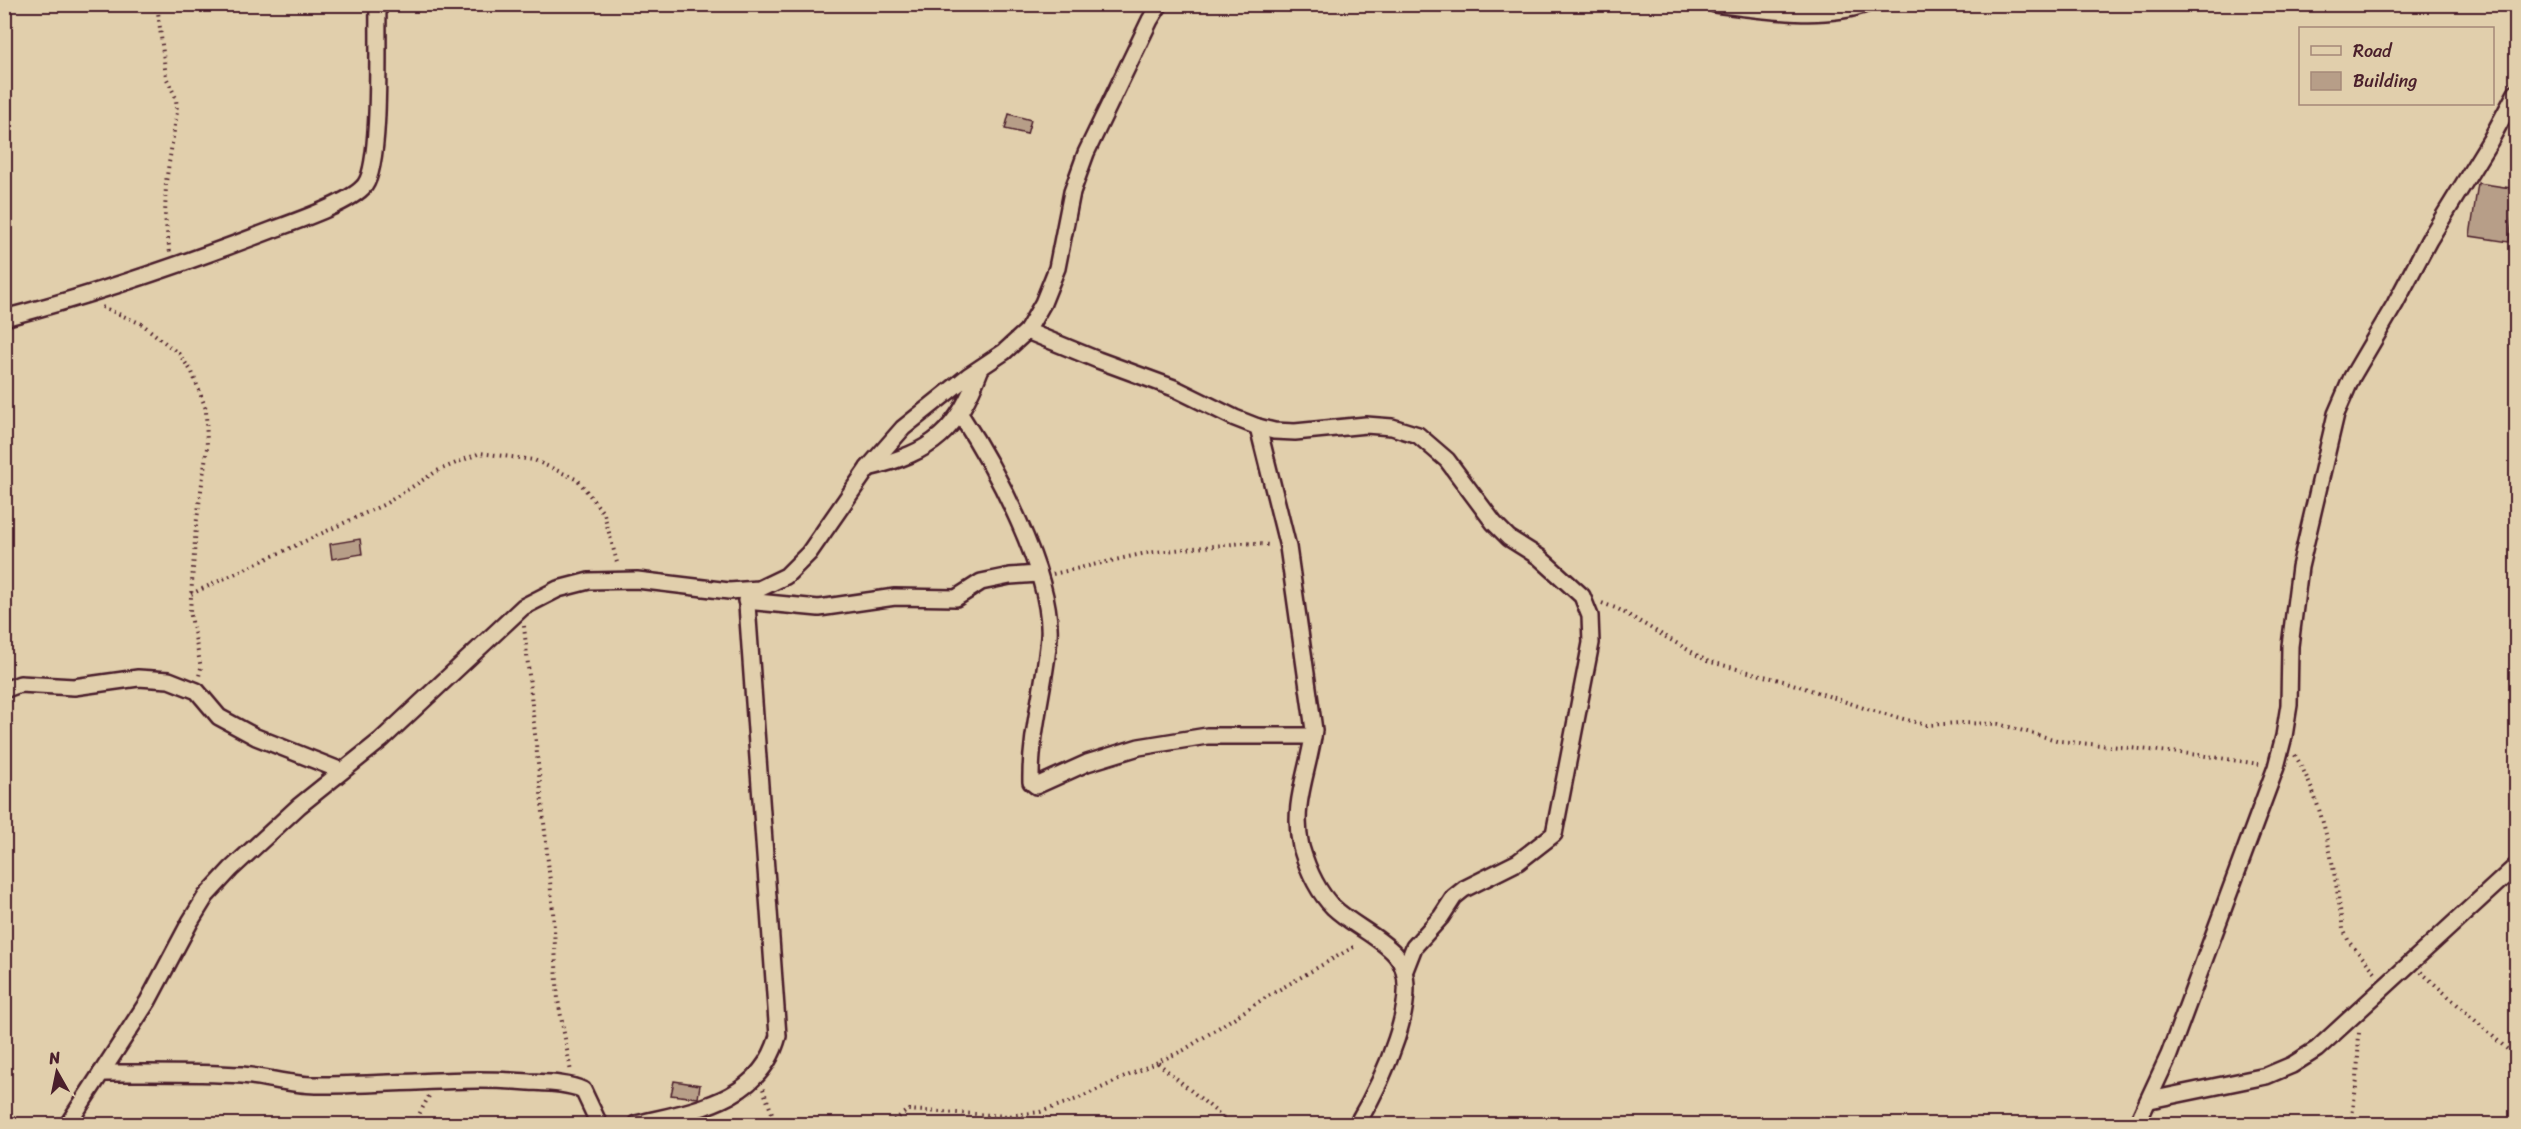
<svg xmlns="http://www.w3.org/2000/svg" width="2521" height="1129" viewBox="0 0 2521 1129" font-family="Sriracha,sans-serif">
  <rect width="100%" height="100%" fill="#e1cfac"/>
  <filter id="ink" filterUnits="userSpaceOnUse"><feTurbulence type="fractalNoise" baseFrequency=".0167" numOctaves="2"/><feDisplacementMap in="SourceGraphic" scale="12" xChannelSelector="R" yChannelSelector="G"/><feConvolveMatrix kernelMatrix="1 2 1 2 8 2 1 2 1" color-interpolation-filters="sRGB"/></filter>
  <g filter="url(#ink)">
    <g fill="#b79e88" stroke="#4a1f2b" stroke-width="1.5">
      <polygon points="1009,114 1031,120 1027,134 1005,129"/>
      <polygon points="2478,183 2517,189 2509,242 2470,236"/>
      <polygon points="360,539 362,554 332,559 330,544"/>
      <polygon points="674,1081 700,1085 698,1098 671,1095"/>
    </g>
    <g fill="none" stroke-linecap="round" stroke-linejoin="round">
      <g stroke="#4a1f2b" stroke-width="20">
        <g id="street">
          <path d="M1715 4C1760 10 1825 20 1866 4"/>
          <path d="M4 318C97 294 183 264 272 230 294 222 351 203 365 185 382 162 377 38 378 4"/>
          <polyline points="1027,331 1098,360 1174,388 1235,418 1258,427 1274,431 1295,432 1366,425 1392,427 1418,435 1447,460 1494,523 1509,538 1539,557 1582,596 1590,616 1591,643 1554,834 1518,862 1464,889 1454,897 1441,917 1414,947 1405,970"/>
          <path d="M960 414C994 466 1053 574 1049 637 1045 686 1030 733 1031 782L1036 786 1087 763 1139 747 1207 736H1313"/>
          <path d="M1258 427 1288 547 1314 730C1309 771 1291 804 1301 847 1307 867 1318 892 1333 907 1352 925 1377 935 1395 954 1428 990 1378 1089 1357 1124"/>
          <path d="M868 468C934 452 957 431 981 368"/>
          <polyline points="746,601 819,608 895,597 956,598 981,582 1010,576 1038,574"/>
          <polyline points="4,690 20,684 74,687 138,678 169,680 197,691 219,717 256,737 342,771"/>
          <path d="M101 1073C148 1073 195 1072 242 1075 266 1077 291 1085 315 1085 386 1086 457 1076 529 1082 547 1083 567 1083 583 1090L599 1124"/>
          <polyline points="2150,1100 2266,1076 2292,1065 2317,1049 2516,866"/>
          <polyline points="68,1124 148,1001 190,922 206,896 231,869 299,806 381,740 523,607 558,589 589,581 637,580 729,591 759,589 786,576 809,553 868,468 903,428 968,376 1004,352 1027,331 1043,303 1057,268 1072,192 1086,153 1150,20 1160,4"/>
          <path d="M636 1124C694 1110 760 1102 778 1036L746 591"/>
          <polyline points="2137,1124 2169,1055 2276,767 2284,736 2289,705 2290,646 2300,567 2336,414 2352,377 2395,304 2429,240 2490,141 2516,93"/>
        </g>
      </g>
      <g stroke="#4a1f2b" stroke-width="4" stroke-dasharray="1.5 4.5" stroke-linecap="butt">
        <polyline points="152,4 158,12 166,77 176,98 177,112 166,182 165,217 170,253"/>
        <polyline points="102,307 142,324 179,354 192,372 206,409 207,448 196,526 190,611 201,668 199,676"/>
        <polyline points="1053,574 1146,553 1243,543 1271,545"/>
        <polyline points="191,594 385,504 437,471 480,453 534,460 578,480 604,514 618,566"/>
        <polyline points="1602,603 1618,609 1707,661 1787,682 1870,710 1926,725 1960,723 1998,724 2060,741 2200,755 2259,764"/>
        <polyline points="524,626 553,911 558,1000 571,1072"/>
        <path d="M2295 755C2326 807 2334 870 2343 929L2349 942 2377 974"/>
        <polyline points="2421,972 2516,1057"/>
        <polyline points="1158,1063 1231,1124"/>
        <polyline points="763,1089 776,1124"/>
        <polyline points="414,1124 429,1096"/>
        <polyline points="889,1124 908,1110 1008,1116 1040,1112 1077,1099 1184,1050 1268,996 1357,945"/>
        <polyline points="2351,1124 2357,1079 2359,1032"/>
      </g>
      <use href="#street" stroke="#e1cfac" stroke-width="15"/>
    </g>
  </g>
  <rect width="2521" height="1129" fill="none" stroke="#e1cfac" stroke-width="24"/>
  <rect x="12" y="12" width="2497" height="1105" fill="none" stroke="#4a1f2b" stroke-width="2" filter="url(#ink)"/>
  <rect x="2299" y="27" width="195" height="78" fill="#e1cfac" stroke="#a58978" stroke-width="1.5"/>
  <rect x="2311" y="46" width="30" height="9" fill="#e1cfac" stroke="#a58978" stroke-width="1.5"/>
  <text x="2353" y="57" font-size="18" fill="#4a1f2b">Road</text>
  <rect x="2311" y="72" width="30" height="18" fill="#b79e88" stroke="#a58978" stroke-width="1.5"/>
  <text x="2353" y="87" font-size="18" fill="#4a1f2b">Building</text>
  <g transform="translate(57 1072) rotate(351)" stroke="#e1cfac" stroke-width="4.5" paint-order="stroke">
  <path d="M0-4.5L10 22L0 15L-10 22Z" fill="#4a1f2b"/>
  <text y="-9" font-size="16" font-weight="bold" text-anchor="middle" fill="#4a1f2b">N</text>
  </g>
</svg>
